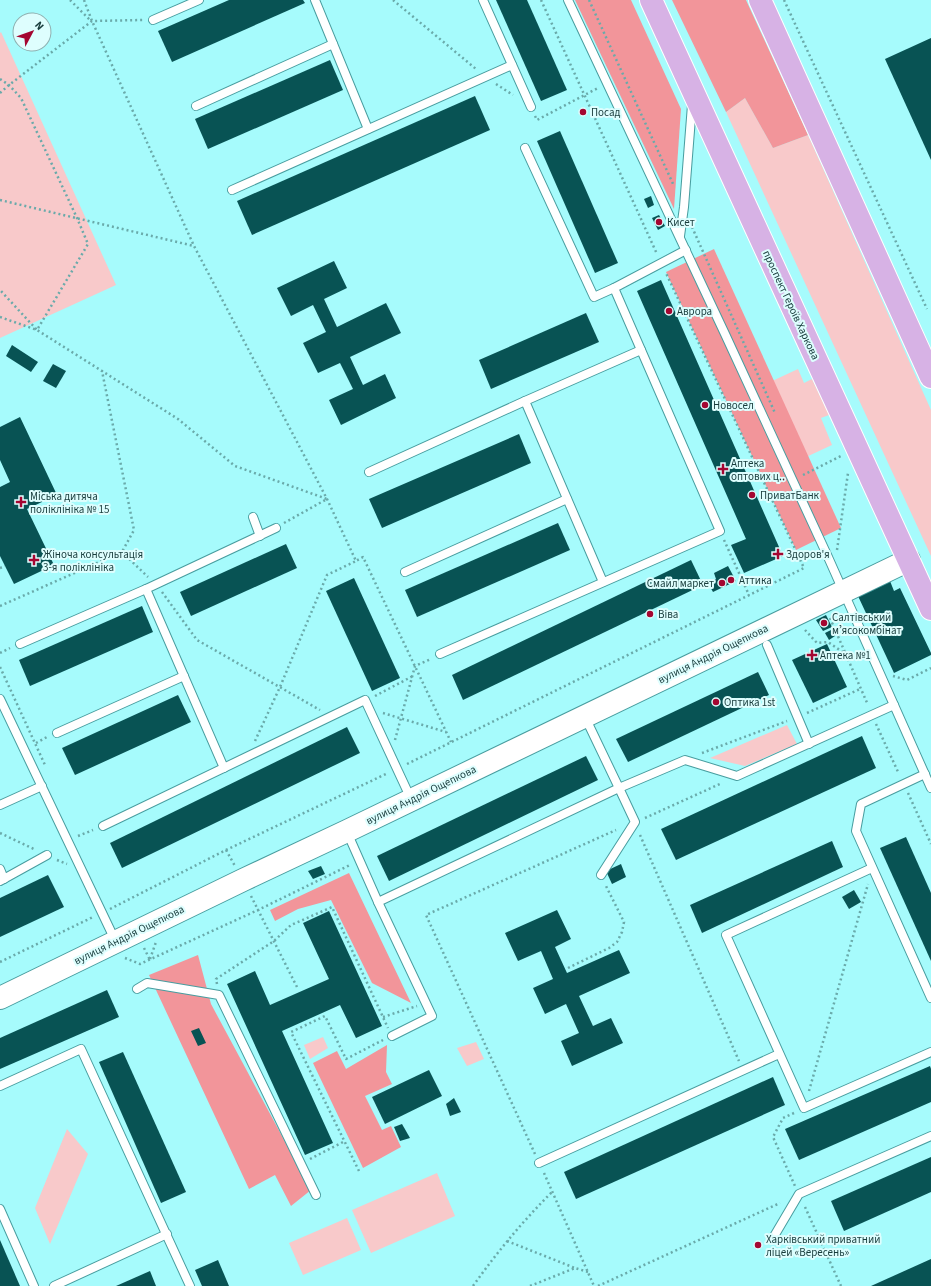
<svg xmlns="http://www.w3.org/2000/svg" width="931" height="1286" viewBox="0 0 931 1286" font-family="'Source Sans 3',sans-serif">
  <rect width="100%" height="100%" fill="#a6fbfc"/>
  <g fill="#f8c9ca">
    <polygon points="1,32 116,285 0,338 0,33"/>
    <polygon points="745,98 773,148 808,135 931,410 931,556 726,112"/>
    <polygon points="798,369 804,383 812,379 829,415 821,418 832,445 804,458 770,382"/>
    <polygon points="787,725 797,744 745,766 710,758"/>
    <polygon points="323,1037 328,1048 310,1059 304,1045"/>
    <polygon points="476,1042 484,1059 467,1066 457,1048"/>
    <polygon points="67,1129 88,1154 50,1244 35,1208"/>
    <polygon points="437,1173 455,1216 371,1253 352,1210"/>
    <polygon points="347,1218 361,1250 303,1275 289,1243"/>
  </g>
  <g fill="#f2959a">
    <polygon points="575,0 631,0 681,109 674,209"/>
    <polygon points="672,0 746,0 808,135 773,148 745,98 726,112"/>
    <polygon points="714,249 841,528 796,550 666,272"/>
    <polygon points="349,873 411,1003 372,983 331,900 298,909 275,921 270,910"/>
    <polygon points="198,955 211,1004 311,1190 291,1206 275,1175 249,1189 149,975"/>
    <polygon points="387,1045 386,1072 392,1084 365,1096 382,1130 391,1126 401,1147 363,1168 313,1063 337,1051 346,1069"/>
  </g>
  <g fill="#085354">
    <polygon points="229,0 303,0 305,3 172,62 158,31"/>
    <polygon points="496,0 527,0 567,90 541,101"/>
    <polygon points="931,38 931,160 885,59"/>
    <polygon points="330,60 343,90 208,149 195,119"/>
    <polygon points="475,96 490,130 252,235 237,201"/>
    <polygon points="560,131 618,263 595,273 537,141"/>
    <polygon points="651,196 654,205 648,208 644,199"/>
    <polygon points="659,215 665,226 658,230 652,218"/>
    <polygon points="334,261 347,288 324,299 337,327 386,303 401,333 350,357 363,385 385,374 396,398 341,425 329,400 353,389 340,363 318,373 303,343 326,332 313,305 291,316 277,288"/>
    <polygon points="661,280 783,556 744,573 731,545 746,539 637,291"/>
    <polygon points="586,313 599,342 491,389 479,360"/>
    <polygon points="12,345 38,362 31,372 6,356"/>
    <polygon points="53,364 66,371 56,388 43,381"/>
    <polygon points="20,417 57,495 27,509 54,565 14,584 0,556 0,487 10,482 0,460 0,427"/>
    <polygon points="519,434 531,463 382,528 369,499"/>
    <polygon points="558,523 570,550 417,617 405,590"/>
    <polygon points="286,544 297,568 191,616 180,592"/>
    <polygon points="691,560 703,585 463,700 452,675"/>
    <polygon points="728,566 736,581 713,592 708,583 716,579 714,573"/>
    <polygon points="354,578 400,678 372,691 326,591"/>
    <polygon points="890,581 894,591 900,588 931,653 931,655 894,673 858,596"/>
    <polygon points="142,606 153,632 30,686 19,660"/>
    <polygon points="826,615 832,627 823,631 816,620"/>
    <polygon points="831,630 834,632 835,636 829,640 825,633"/>
    <polygon points="827,644 847,687 813,703 792,660"/>
    <polygon points="758,672 769,695 628,762 616,739"/>
    <polygon points="178,695 191,722 75,775 62,748"/>
    <polygon points="347,727 360,753 122,868 110,843"/>
    <polygon points="862,736 876,768 676,860 661,829"/>
    <polygon points="586,756 598,780 389,881 377,856"/>
    <polygon points="906,837 931,893 931,961 880,848"/>
    <polygon points="832,841 843,867 702,933 690,905"/>
    <polygon points="621,864 626,877 612,884 606,871"/>
    <polygon points="321,866 325,874 313,879 308,871"/>
    <polygon points="48,875 64,907 0,937 0,898"/>
    <polygon points="854,890 861,902 849,909 842,897"/>
    <polygon points="557,910 571,939 555,947 567,973 619,950 630,973 579,996 593,1026 611,1018 623,1043 572,1066 561,1041 579,1033 566,1004 545,1014 533,988 553,979 541,951 518,961 505,933"/>
    <polygon points="329,911 382,1026 356,1038 340,1005 282,1031 333,1143 305,1155 227,984 255,971 270,1005 329,979 303,923"/>
    <polygon points="107,990 119,1017 0,1069 0,1038"/>
    <polygon points="199,1028 206,1043 198,1046 191,1031"/>
    <polygon points="123,1052 186,1192 161,1203 99,1062"/>
    <polygon points="930,1066 931,1069 931,1102 799,1160 785,1129"/>
    <polygon points="429,1070 442,1096 385,1124 372,1097"/>
    <polygon points="773,1077 785,1105 576,1199 564,1172"/>
    <polygon points="454,1098 461,1112 450,1116 446,1104"/>
    <polygon points="402,1124 410,1138 400,1141 394,1127"/>
    <polygon points="931,1157 931,1192 844,1231 831,1201"/>
    <polygon points="0,1240 20,1286 0,1286"/>
    <polygon points="931,1259 931,1286 871,1286"/>
    <polygon points="218,1260 229,1286 202,1286 195,1270"/>
    <polygon points="150,1271 156,1286 116,1286"/>
  </g>
  <g fill="none" stroke-linecap="round" stroke-linejoin="round">
    <g stroke="#489d9f" stroke-width="10">
      <g id="lane">
        <polyline points="315,0 368,129"/>
        <polyline points="483,0 531,107"/>
        <polyline points="568,0 725,334 828,557 931,788"/>
        <polyline points="153,20 199,0"/>
        <polyline points="196,106 333,44"/>
        <polyline points="525,148 594,297 614,288"/>
        <polyline points="232,190 512,65"/>
        <polyline points="680,236 684,207 692,105"/>
        <polyline points="369,472 525,401"/>
        <polyline points="253,517 260,536"/>
        <polyline points="405,572 567,499"/>
        <polyline points="603,582 525,401 641,350"/>
        <polyline points="20,644 146,589"/>
        <polyline points="767,645 809,744"/>
        <polyline points="440,654 720,531 614,288 686,250"/>
        <polyline points="0,699 115,940"/>
        <polyline points="585,717 619,788 685,760 737,776 894,705"/>
        <polyline points="57,733 184,676"/>
        <polyline points="224,768 146,589 276,528"/>
        <polyline points="925,774 861,804 856,831 931,998"/>
        <polyline points="0,805 42,786"/>
        <polyline points="103,826 365,700 411,799"/>
        <polyline points="347,832 378,902 619,788 635,822 601,875"/>
        <polyline points="872,868 726,935 804,1108 931,1052"/>
        <polyline points="0,869 4,879"/>
        <polyline points="0,881 47,855"/>
        <polyline points="378,902 432,1016 392,1036"/>
        <polyline points="137,989 147,983 219,995 316,1195"/>
        <polyline points="0,1086 81,1049 190,1286"/>
        <polyline points="539,1163 779,1054"/>
        <polyline points="0,1209 34,1286"/>
        <polyline points="773,1238 799,1194 931,1136"/>
        <polyline points="54,1286 167,1234"/>
      </g>
    </g>
    <g stroke="#489d9f" stroke-width="24">
      <polyline id="secondary" points="0,998 243,880 347,831 909,560"/>
    </g>
    <g stroke="#fff" stroke-width="24">
      <g id="primary">
        <polyline points="651,0 931,609"/>
        <polyline points="760,0 931,377"/>
      </g>
    </g>
    <g stroke="#6aaaaa" stroke-width="2.5" stroke-dasharray="2 3" stroke-linecap="butt">
      <polyline points="70,0 90,20"/>
      <polyline points="84,0 92,21 194,246 327,499 356,561 363,557 451,742"/>
      <polyline points="393,0 476,69"/>
      <polyline points="541,0 657,254"/>
      <polyline points="589,0 674,186"/>
      <polyline points="784,0 927,309"/>
      <polyline points="0,79 9,85 21,98 77,218 88,244 37,330 0,290"/>
      <polyline points="496,84 513,95"/>
      <polyline points="0,93 9,85 92,21 143,20"/>
      <polyline points="535,116 537,120 598,88"/>
      <polyline points="0,200 194,246"/>
      <polyline points="692,227 775,413"/>
      <polyline points="0,317 37,330 102,371 178,419 235,466 327,499"/>
      <polyline points="803,475 841,456"/>
      <polyline points="284,523 327,499"/>
      <polyline points="724,540 749,595"/>
      <polyline points="837,550 848,473"/>
      <polyline points="122,552 148,577"/>
      <polyline points="0,568 5,566"/>
      <polyline points="162,592 197,640 320,710"/>
      <polyline points="0,606 122,552 134,530 102,371"/>
      <polyline points="830,618 868,705"/>
      <polyline points="805,630 817,643 828,642 844,653"/>
      <polyline points="0,653 10,648"/>
      <polyline points="0,667 45,765"/>
      <polyline points="893,676 907,680 931,668"/>
      <polyline points="375,696 413,676"/>
      <polyline points="383,713 446,732"/>
      <polyline points="807,713 860,689"/>
      <polyline points="876,724 899,774"/>
      <polyline points="395,740 415,666 431,659"/>
      <polyline points="255,741 280,687 327,575 356,561"/>
      <polyline points="36,743 47,737"/>
      <polyline points="702,753 787,721"/>
      <polyline points="407,764 804,568 666,273"/>
      <polyline points="908,793 931,844"/>
      <polyline points="645,818 722,783"/>
      <polyline points="0,833 36,850"/>
      <polyline points="640,835 739,1061"/>
      <polyline points="78,836 93,830"/>
      <polyline points="226,850 235,866"/>
      <polyline points="57,860 67,864"/>
      <polyline points="251,896 297,987"/>
      <polyline points="110,909 226,850 388,773"/>
      <polyline points="144,948 150,960"/>
      <polyline points="125,958 140,964 258,910 350,865"/>
      <polyline points="150,959 156,942"/>
      <polyline points="0,962 93,917"/>
      <polyline points="568,968 609,948 617,942 622,932 624,922 605,884"/>
      <polyline points="217,984 216,979 274,941 291,925 332,907 388,1028"/>
      <polyline points="383,1017 417,1006"/>
      <polyline points="809,1091 868,884"/>
      <polyline points="794,1113 783,1118 773,1137 795,1186"/>
      <polyline points="535,1154 426,915 616,830"/>
      <polyline points="310,1159 345,1141"/>
      <polyline points="359,1171 291,1032 325,1016 346,1059 383,1040"/>
      <polyline points="544,1173 594,1286"/>
      <polyline points="805,1207 841,1286"/>
      <polyline points="507,1241 575,1268"/>
      <path d="M473 1286C498 1251 522 1222 552 1192"/>
      <polyline points="530,1286 575,1268 588,1272"/>
      <polyline points="598,1286 780,1203"/>
    </g>
    <use href="#lane" stroke="#fff" stroke-width="8"/>
    <use href="#secondary" stroke="#fff" stroke-width="22"/>
    <use href="#primary" stroke="#d7b2e5" stroke-width="22"/>
  </g>
  <g fill="#a40631" stroke="#defefe" stroke-width="1.5">
    <circle cx="583" cy="112" r="4"/>
    <circle cx="659" cy="222" r="4"/>
    <circle cx="669" cy="311" r="4"/>
    <circle cx="705" cy="405" r="4"/>
    <path d="M721 463h4v4h4v4h-4v4h-4v-4h-4v-4h4z"/>
    <circle cx="752" cy="495" r="4"/>
    <path d="M19 496h4v4h4v4h-4v4h-4v-4h-4v-4h4z"/>
    <path d="M776 548h4v4h4v4h-4v4h-4v-4h-4v-4h4z"/>
    <path d="M32 554h4v4h4v4h-4v4h-4v-4h-4v-4h4z"/>
    <circle cx="731" cy="580" r="4"/>
    <circle cx="722" cy="583" r="4"/>
    <circle cx="650" cy="614" r="4"/>
    <circle cx="824" cy="623" r="4"/>
    <path d="M810 649h4v4h4v4h-4v4h-4v-4h-4v-4h4z"/>
    <circle cx="716" cy="702" r="4"/>
    <circle cx="758" cy="1245" r="4"/>
  </g>
  <g text-anchor="middle" dominant-baseline="central" stroke-width="4" stroke-linejoin="round" paint-order="stroke">
    <g font-size="11" fill="#183c3c" stroke="#defefe" text-anchor="start">
      <text x="591" y="112">Посад</text>
      <text x="667" y="222">Кисет</text>
      <text x="677" y="311">Аврора</text>
      <text x="713" y="405">Новосел</text>
      <text x="731" y="463">Аптека<tspan x="731" dy="13">оптових ц‥</tspan></text>
      <text x="760" y="495">ПриватБанк</text>
      <text x="30" y="496">Міська дитяча<tspan x="30" dy="13">поліклініка № 15</tspan></text>
      <text x="43" y="554">Жіноча консультація<tspan x="43" dy="13">3-я поліклініка</tspan></text>
      <text x="786" y="554">Здоров'я</text>
      <text x="739" y="580">Аттика</text>
      <text x="714" y="583" text-anchor="end">Смайл маркет</text>
      <text x="658" y="614">Віва</text>
      <text x="832" y="617">Салтівський<tspan x="832" dy="13">мʼясокомбінат</tspan></text>
      <text x="820" y="655">Аптека №1</text>
      <text x="724" y="702">Оптика 1st</text>
      <text x="766" y="1239">Харківський приватний<tspan x="766" dy="13">ліцей «Вересень»</tspan></text>
    </g>
    <g font-size="11" fill="#183c3c" stroke="#defefe">
      <text transform="translate(791 305) rotate(65)">проспект Героїв Харкова</text>
      <text transform="translate(713 654) rotate(-26)">вулиця Андрія Ощепкова</text>
      <text transform="translate(421 795) rotate(-26)">вулиця Андрія Ощепкова</text>
      <text transform="translate(129 935) rotate(-26)">вулиця Андрія Ощепкова</text>
    </g>
  </g>
  <g transform="translate(32 32) rotate(49)"><circle r="19" fill="#defefe" stroke="#8fb0b0"/>
  <path d="M0-3L7 15L0 10L-7 15Z" fill="#a40631"/>
  <text y="-6" font-size="11" font-weight="bold" text-anchor="middle" fill="#183c3c">N</text>
  </g>
</svg>
